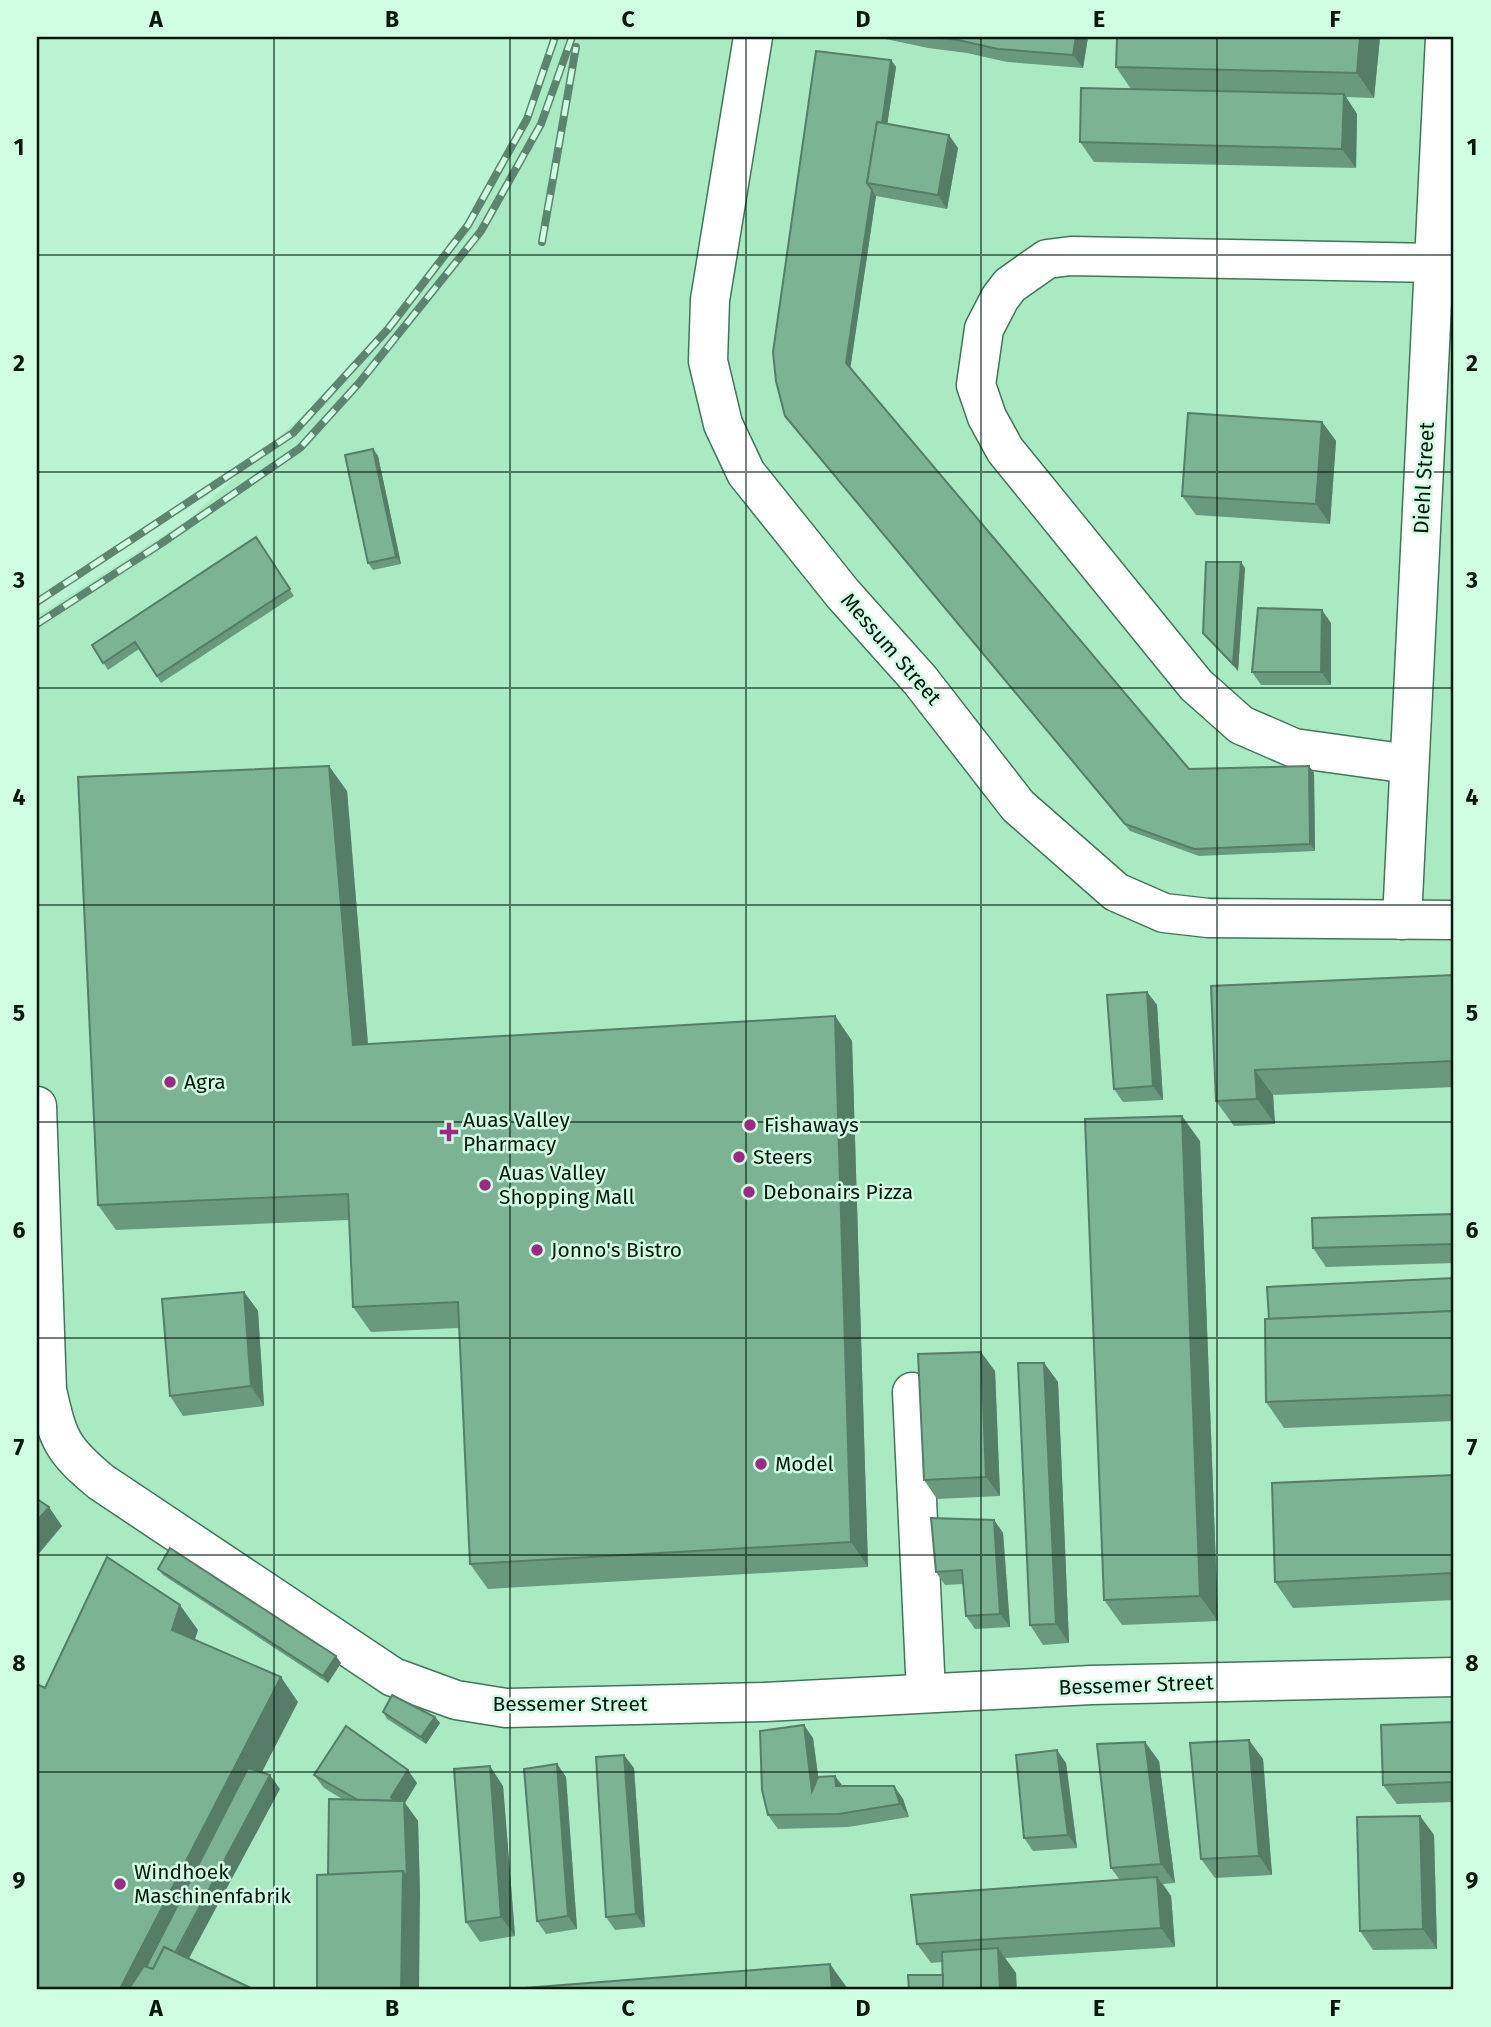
<svg xmlns="http://www.w3.org/2000/svg" width="1491" height="2027" viewBox="0 0 1491 2027" font-family="'Fira Sans',sans-serif">
  <rect width="100%" height="100%" fill="#baf4d2"/>
  <polygon fill="#a9eac3" points="555,37 1454,37 1454,1990 37,1990 37,616 188,520 346,376 468,225 527,119"/>
  <g fill="none" stroke-linecap="round" stroke-linejoin="round">
    <g stroke="#407658" stroke-width="41">
      <g id="minor">
        <polyline points="753,37 710,300 708,361 723,424 746,473 843,594 920,680 1018,806 1116,892 1164,913 1208,918 1454,920"/>
        <polyline points="1409,764 1294,748 1241,725 1196,685 1005,450 987,417 976,385 984,329 1000,298 1010,285 1047,259 1071,256 1435,263"/>
        <polyline points="1402,920 1445,37"/>
        <path d="M37 1106 47 1390C58 1439 61 1449 101 1482L393 1677 456 1700 506 1708 765 1702 1091 1685 1454 1677"/>
        <polyline points="912,1392 926,1693"/>
      </g>
    </g>
    <use href="#minor" stroke="#fff" stroke-width="38"/>
    <g stroke="#5d846e" stroke-width="8">
      <g id="rail">
        <polyline points="542,242 576,47"/>
        <polyline points="37,602 293,433 388,329 468,225 527,119 555,37"/>
        <polyline points="37,624 162,543 300,448 359,383 481,231 541,124 572,37"/>
      </g>
    </g>
    <use href="#rail" stroke="#d0fee2" stroke-width="5" stroke-dasharray="16" stroke-linecap="butt"/>
  </g>
  <g fill="#6a9a7e">
    <polygon points="876,37 1088,37 1083,68 1007,62 967,53 928,48"/>
    <polygon points="1380,37 1374,98 1346,97 1357,114 1356,168 1094,162 1080,142 1131,89 1116,67"/>
    <polygon points="891,60 896,67 887,124 958,148 947,209 876,196 850,369 1189,769 1309,766 1314,773 1315,851 1199,856 1130,831 785,416"/>
    <polygon points="1322,422 1336,441 1330,524 1196,515 1182,496"/>
    <polygon points="373,449 378,456 401,564 373,570 368,563"/>
    <polygon points="256,537 294,596 161,683 139,649 108,670 92,645"/>
    <polygon points="1245,568 1238,671 1208,639 1203,633"/>
    <polygon points="1331,623 1331,685 1261,685 1252,672"/>
    <polygon points="347,791 368,1044 835,1016 852,1041 868,1567 488,1589 470,1564 459,1328 371,1332 353,1307 349,1220 116,1230 98,1205"/>
    <polygon points="1454,975 1454,1087 1273,1095 1275,1124 1234,1126 1216,1101 1211,986"/>
    <polygon points="1147,992 1157,1005 1163,1100 1123,1102 1114,1089"/>
    <polygon points="1200,1141 1218,1621 1122,1625 1104,1600"/>
    <polygon points="1454,1214 1454,1263 1326,1267 1313,1248"/>
    <polygon points="1454,1278 1454,1421 1284,1428 1266,1402 1269,1319"/>
    <polygon points="244,1292 258,1311 264,1406 183,1416 170,1396"/>
    <polygon points="1044,1363 1058,1382 1069,1643 1043,1645 1030,1625"/>
    <polygon points="995,1371 1000,1496 937,1499 924,1480"/>
    <polygon points="1454,1475 1454,1600 1293,1608 1275,1582"/>
    <polygon points="994,1520 1003,1533 1010,1627 975,1629 966,1616 963,1584 945,1585 936,1572"/>
    <polygon points="158,1569 341,1663 328,1683 163,1575"/>
    <polygon points="383,1712 435,1717 440,1723 426,1744 387,1719"/>
    <polygon points="1454,1722 1454,1802 1397,1804 1383,1785"/>
    <polygon points="813,1738 818,1777 842,1786 894,1786 903,1799 909,1817 848,1827 778,1829 768,1815"/>
    <polygon points="1263,1759 1272,1875 1215,1878 1201,1859"/>
    <polygon points="1159,1761 1175,1883 1163,1884 1171,1896 1175,1947 1005,1958 1016,1973 943,1975 942,1962 931,1963 917,1944 1119,1879 1111,1868"/>
    <polygon points="1066,1763 1077,1848 1033,1851 1024,1838"/>
    <polygon points="557,1764 566,1777 577,1929 546,1934 537,1921"/>
    <polygon points="634,1768 645,1927 615,1930 606,1917"/>
    <polygon points="314,1775 417,1783 405,1803 418,1821 420,1896 328,1875 344,1800 324,1788"/>
    <polygon points="503,1786 515,1936 480,1942 466,1922"/>
    <polygon points="1420,1816 1434,1835 1437,1949 1373,1950 1360,1931"/>
  </g>
  <g fill="#567d67">
    <polygon points="1076,37 1088,37 1083,68 1073,55"/>
    <polygon points="1360,37 1380,37 1374,98 1357,73"/>
    <polygon points="891,60 896,67 878,185 873,184"/>
    <polygon points="1344,94 1357,114 1356,168 1342,149"/>
    <polygon points="949,135 958,148 947,209 938,195"/>
    <polygon points="872,190 876,196 850,370 846,363"/>
    <polygon points="1322,422 1336,441 1330,524 1316,504"/>
    <polygon points="373,449 378,456 401,564 396,557"/>
    <polygon points="1241,562 1245,568 1238,671 1233,664"/>
    <polygon points="1322,610 1331,623 1331,685 1321,672"/>
    <polygon points="329,766 347,791 370,1070 353,1045"/>
    <polygon points="1309,766 1314,773 1315,851 1310,844"/>
    <polygon points="1147,992 1157,1005 1163,1100 1153,1086"/>
    <polygon points="835,1016 852,1041 868,1567 851,1542"/>
    <polygon points="1255,1070 1273,1095 1275,1124 1257,1099"/>
    <polygon points="1182,1116 1200,1141 1218,1621 1200,1596"/>
    <polygon points="244,1292 258,1311 264,1406 251,1386"/>
    <polygon points="981,1352 995,1371 1000,1496 986,1477"/>
    <polygon points="1044,1363 1058,1382 1069,1643 1056,1624"/>
    <polygon points="49,1507 62,1526 37,1556 37,1521"/>
    <polygon points="994,1520 1003,1533 1010,1627 1000,1614"/>
    <polygon points="180,1605 198,1630 190,1655 172,1630"/>
    <polygon points="336,1656 341,1663 328,1683 323,1676"/>
    <polygon points="281,1677 298,1702 150,1990 124,1990 121,1987"/>
    <polygon points="435,1717 440,1723 426,1744 421,1737"/>
    <polygon points="804,1725 813,1738 822,1804 812,1791"/>
    <polygon points="1249,1740 1263,1759 1272,1875 1259,1856"/>
    <polygon points="1145,1742 1159,1761 1175,1883 1161,1864"/>
    <polygon points="1057,1750 1066,1763 1077,1848 1068,1835"/>
    <polygon points="624,1755 634,1768 645,1927 636,1914"/>
    <polygon points="557,1764 566,1777 577,1929 568,1916"/>
    <polygon points="490,1766 503,1786 515,1936 501,1917"/>
    <polygon points="408,1770 417,1783 405,1803 418,1821 420,1896 419,1990 401,1990 403,1871 401,1810 391,1797"/>
    <polygon points="270,1775 280,1789 172,1990 161,1981"/>
    <polygon points="835,1776 845,1789 836,1786"/>
    <polygon points="894,1786 903,1799 909,1817 900,1804"/>
    <polygon points="1420,1816 1434,1835 1437,1949 1423,1929"/>
    <polygon points="1157,1877 1171,1896 1175,1947 1161,1928"/>
    <polygon points="998,1948 1016,1973 1017,1990 1000,1990"/>
    <polygon points="830,1964 848,1989 848,1990 832,1990"/>
  </g>
  <g fill="#7bb393" stroke="#567d67" stroke-width="2">
    <polygon points="931,37 1076,37 1073,55 998,49 958,40"/>
    <polygon points="1117,37 1360,37 1357,73 1116,67"/>
    <polygon points="816,51 891,60 882,123 877,122 867,183 872,190 846,363 1189,769 1309,766 1310,844 1194,849 1125,824 785,416 776,381 773,352"/>
    <polygon points="1081,88 1344,94 1342,149 1080,142"/>
    <polygon points="877,122 949,135 938,195 867,183"/>
    <polygon points="1188,413 1322,422 1316,504 1182,496"/>
    <polygon points="373,449 396,557 368,563 345,455"/>
    <polygon points="256,537 290,589 157,676 135,642 103,663 92,645"/>
    <polygon points="1206,562 1241,562 1233,664 1203,633"/>
    <polygon points="1258,608 1322,610 1321,672 1252,672"/>
    <polygon points="329,766 353,1045 835,1016 851,1542 470,1564 458,1302 353,1307 348,1194 98,1205 78,777"/>
    <polygon points="1454,975 1454,1061 1255,1070 1257,1099 1216,1101 1211,986"/>
    <polygon points="1147,992 1153,1086 1114,1089 1107,995"/>
    <polygon points="1182,1116 1200,1596 1104,1600 1085,1119"/>
    <polygon points="1454,1214 1454,1244 1313,1248 1312,1218"/>
    <polygon points="1454,1278 1454,1311 1269,1319 1267,1287"/>
    <polygon points="244,1292 251,1386 170,1396 162,1299"/>
    <polygon points="1454,1311 1454,1395 1266,1402 1265,1319"/>
    <polygon points="981,1352 986,1477 924,1480 918,1354"/>
    <polygon points="1018,1363 1044,1363 1056,1624 1030,1625"/>
    <polygon points="1454,1475 1454,1573 1275,1582 1272,1483"/>
    <polygon points="37,1499 49,1507 37,1521"/>
    <polygon points="931,1518 994,1520 1000,1614 966,1616 962,1570 936,1572"/>
    <polygon points="170,1548 336,1656 323,1676 158,1569"/>
    <polygon points="107,1557 180,1605 172,1630 281,1677 121,1987 126,1990 37,1990 37,1684 45,1688"/>
    <polygon points="392,1695 435,1717 421,1737 383,1712"/>
    <polygon points="1454,1722 1454,1782 1383,1785 1381,1725"/>
    <polygon points="804,1725 812,1791 818,1777 835,1776 836,1786 894,1786 900,1804 839,1814 768,1815 762,1790 760,1731"/>
    <polygon points="346,1726 408,1770 391,1797 394,1801 358,1800 314,1775"/>
    <polygon points="1249,1740 1259,1856 1201,1859 1190,1743"/>
    <polygon points="1145,1742 1161,1864 1111,1868 1097,1744"/>
    <polygon points="1057,1750 1068,1835 1024,1838 1016,1755"/>
    <polygon points="624,1755 636,1914 606,1917 596,1757"/>
    <polygon points="557,1764 568,1916 537,1921 524,1769"/>
    <polygon points="490,1766 501,1917 466,1922 454,1769"/>
    <polygon points="248,1768 270,1775 175,1953 164,1947 153,1969 146,1967"/>
    <polygon points="329,1799 404,1801 407,1877 403,1871 328,1875"/>
    <polygon points="1420,1816 1423,1929 1360,1931 1357,1817"/>
    <polygon points="403,1871 401,1990 317,1990 317,1875"/>
    <polygon points="1157,1877 1161,1928 917,1944 911,1895"/>
    <polygon points="164,1947 255,1990 128,1990 144,1966 153,1969"/>
    <polygon points="998,1948 1000,1990 943,1990 942,1952"/>
    <polygon points="830,1964 832,1990 497,1990"/>
    <polygon points="908,1975 943,1975 943,1990 909,1990"/>
  </g>
  <path fill="none" stroke="#03180d" stroke-width="2" stroke-opacity="0.55" d="M274 37V1990M510 37V1990M746 37V1990M981 37V1990M1217 37V1990M37 255H1454M37 472H1454M37 688H1454M37 905H1454M37 1122H1454M37 1338H1454M37 1555H1454M37 1772H1454"/>
  <g fill="#9e2984" stroke="#d0fee2" stroke-width="2.5">
    <circle cx="170" cy="1082" r="7"/>
    <circle cx="750" cy="1125" r="7"/>
    <path d="M445.5 1121.5h7v7h7v7h-7v7h-7v-7h-7v-7h7z"/>
    <circle cx="739" cy="1157" r="7"/>
    <circle cx="485" cy="1185" r="7"/>
    <circle cx="749" cy="1192" r="7"/>
    <circle cx="537" cy="1250" r="7"/>
    <circle cx="761" cy="1464" r="7"/>
    <circle cx="120" cy="1884" r="7"/>
  </g>
  <g text-anchor="middle" dominant-baseline="central" stroke-width="5" stroke-linejoin="round" paint-order="stroke">
    <g font-size="21" fill="#03180d" stroke="#d0fee2">
      <text transform="translate(1424 478) rotate(-87)">Diehl Street</text>
      <text transform="translate(891 649) rotate(49)">Messum Street</text>
      <text transform="translate(1136 1685) rotate(-2)">Bessemer Street</text>
      <text x="570" y="1704">Bessemer Street</text>
    </g>
    <g font-size="21" fill="#03180d" stroke="#d0fee2" text-anchor="start">
      <text x="184" y="1082">Agra</text>
      <text x="463" y="1120">Auas Valley<tspan x="463" dy="24">Pharmacy</tspan></text>
      <text x="764" y="1125">Fishaways</text>
      <text x="753" y="1157">Steers</text>
      <text x="499" y="1173">Auas Valley<tspan x="499" dy="24">Shopping Mall</tspan></text>
      <text x="763" y="1192">Debonairs Pizza</text>
      <text x="551" y="1250">Jonno's Bistro</text>
      <text x="775" y="1464">Model</text>
      <text x="134" y="1872">Windhoek<tspan x="134" dy="24">Maschinenfabrik</tspan></text>
    </g>
  </g>
  <rect width="1491" height="2027" fill="none" stroke="#d0fee2" stroke-width="77"/>
  <rect x="38" y="38" width="1414" height="1950" fill="none" stroke="#03180d" stroke-width="2.5"/>
  <g font-size="23" text-anchor="middle" font-weight="bold" fill="#03180d">
    <text x="156" y="27">A</text>
    <text x="392" y="27">B</text>
    <text x="628" y="27">C</text>
    <text x="863" y="27">D</text>
    <text x="1099" y="27">E</text>
    <text x="1335" y="27">F</text>
    <text x="19" y="155">1</text>
    <text x="1472" y="155">1</text>
    <text x="19" y="371">2</text>
    <text x="1472" y="371">2</text>
    <text x="19" y="588">3</text>
    <text x="1472" y="588">3</text>
    <text x="19" y="805">4</text>
    <text x="1472" y="805">4</text>
    <text x="19" y="1021">5</text>
    <text x="1472" y="1021">5</text>
    <text x="19" y="1238">6</text>
    <text x="1472" y="1238">6</text>
    <text x="19" y="1455">7</text>
    <text x="1472" y="1455">7</text>
    <text x="19" y="1671">8</text>
    <text x="1472" y="1671">8</text>
    <text x="19" y="1888">9</text>
    <text x="1472" y="1888">9</text>
    <text x="156" y="2016">A</text>
    <text x="392" y="2016">B</text>
    <text x="628" y="2016">C</text>
    <text x="863" y="2016">D</text>
    <text x="1099" y="2016">E</text>
    <text x="1335" y="2016">F</text>
  </g>
</svg>
